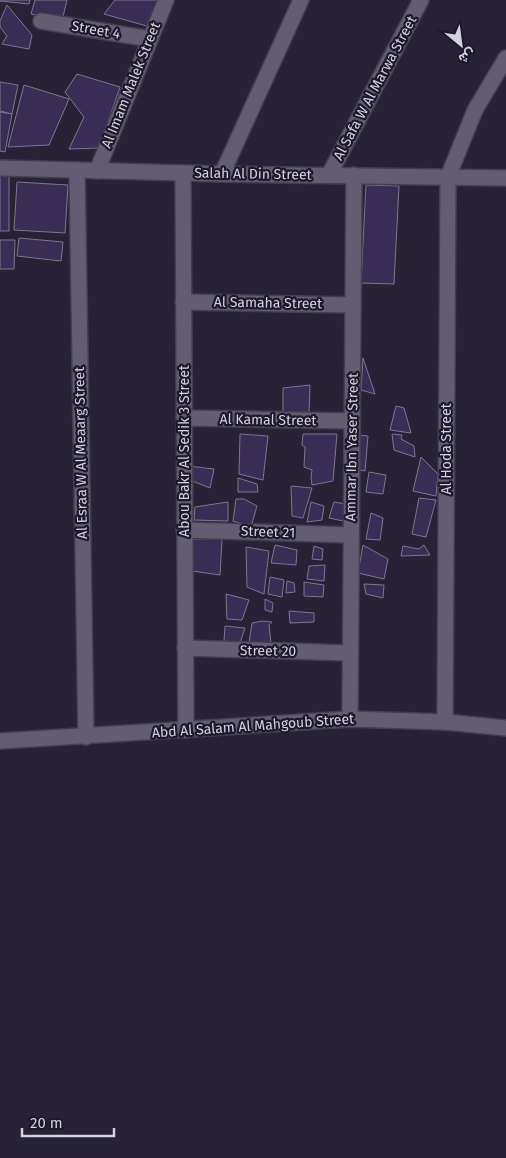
<svg xmlns="http://www.w3.org/2000/svg" width="506" height="1158" viewBox="0 0 506 1158" font-family="'Fira Sans',Vazirmatn,sans-serif">
  <rect width="100%" height="100%" fill="#272235"/>
  <g fill="#392d56" stroke="#7c768e">
    <polygon points="0,0 30,0 29,4 0,1"/>
    <polygon points="35,0 67,0 62,21 31,14"/>
    <polygon points="115,0 161,0 154,28 104,14"/>
    <polygon points="7,5 32,35 29,49 2,44 7,36 0,27 0,21"/>
    <polygon points="77,74 120,87 99,148 69,149 84,117 65,92"/>
    <polygon points="0,82 18,85 12,114 0,111"/>
    <polygon points="24,85 69,99 49,145 8,147"/>
    <polygon points="0,112 12,114 5,152 0,151"/>
    <rect x="0" y="176" width="9" height="55"/>
    <polygon points="17,182 68,185 65,233 14,230"/>
    <polygon points="366,185 399,186 394,284 361,283"/>
    <polygon points="19,238 63,242 61,261 17,256"/>
    <polygon points="0,240 15,240 14,269 0,269"/>
    <polygon points="363,358 375,394 361,390"/>
    <polygon points="310,385 309,412 283,412 283,388"/>
    <polygon points="396,406 404,408 411,433 390,430"/>
    <polygon points="240,434 268,436 263,480 239,474"/>
    <polygon points="303,434 337,434 333,481 312,485 311,477 312,470 304,467 305,447 302,445"/>
    <polygon points="392,434 402,435 401,439 414,446 415,457 394,450"/>
    <polygon points="357,435 368,436 365,471 356,469"/>
    <polygon points="421,457 438,474 436,496 413,491"/>
    <polygon points="188,466 214,469 210,488 190,480"/>
    <polygon points="369,472 386,475 383,494 366,492"/>
    <polygon points="238,478 257,484 258,492 238,492"/>
    <polygon points="291,486 312,488 303,518 292,516"/>
    <polygon points="419,498 436,500 426,537 412,534"/>
    <polygon points="236,499 244,499 257,506 251,527 233,521"/>
    <polygon points="228,502 228,521 194,520 195,507"/>
    <polygon points="311,502 324,506 322,520 307,522"/>
    <polygon points="334,502 346,504 343,521 329,518"/>
    <polygon points="371,513 383,518 380,540 366,539"/>
    <polygon points="191,539 222,539 220,575 192,571"/>
    <polygon points="275,545 297,550 296,565 271,563"/>
    <polygon points="363,545 388,559 384,579 358,573"/>
    <polygon points="424,545 430,555 401,556 403,546 419,549"/>
    <polygon points="314,546 323,549 322,560 312,559"/>
    <polygon points="246,547 269,551 264,594 247,587"/>
    <polygon points="325,565 324,581 307,579 309,566"/>
    <polygon points="270,577 284,580 282,597 268,594"/>
    <polygon points="287,581 294,583 295,592 286,593"/>
    <polygon points="304,582 324,585 323,597 304,596"/>
    <polygon points="364,584 384,585 383,598 366,594"/>
    <polygon points="226,594 249,600 242,620 227,619"/>
    <polygon points="265,599 273,603 272,612 265,610"/>
    <polygon points="289,611 314,613 314,622 290,623"/>
    <polygon points="262,621 272,622 269,625 271,644 249,643 252,623"/>
    <polygon points="225,626 245,628 240,643 224,641"/>
  </g>
  <g fill="none" stroke-linecap="round" stroke-linejoin="round">
    <g stroke="#433f4f" stroke-width="18">
      <g id="street">
        <polyline points="41,21 150,39"/>
        <polyline points="0,168 222,174 506,178"/>
        <polyline points="77,170 86,737"/>
        <polyline points="97,171 166,0"/>
        <polyline points="183,173 186,730"/>
        <polyline points="222,174 301,0"/>
        <polyline points="329,175 421,0"/>
        <polyline points="183,302 353,305"/>
        <polyline points="184,418 352,421"/>
        <polyline points="184,530 351,535"/>
        <polyline points="185,648 350,653"/>
        <polyline points="350,719 354,175"/>
        <polyline points="445,722 448,177 475,110 506,58"/>
        <polyline points="0,741 350,719 445,722 506,728"/>
      </g>
    </g>
    <use href="#street" stroke="#635d74" stroke-width="15"/>
  </g>
  <g text-anchor="middle" dominant-baseline="central" stroke-width="4.5" stroke-linejoin="round" paint-order="stroke">
    <g font-size="14" fill="#d5d2df" stroke="#1d182b">
      <text transform="translate(96 30) rotate(10)">Street 4</text>
      <text transform="translate(131 85) rotate(-68)">Al Imam Malek Street</text>
      <text transform="translate(375 88) rotate(-62)">Al Safa W Al Marwa Street</text>
      <text transform="translate(253 174) rotate(1)">Salah Al Din Street</text>
      <text transform="translate(268 303) rotate(1)">Al Samaha Street</text>
      <text transform="translate(268 420) rotate(1)">Al Kamal Street</text>
      <text transform="translate(352 447) rotate(-89)">Ammar Ibn Yaser Street</text>
      <text transform="translate(446 449) rotate(-90)">Al Hoda Street</text>
      <text transform="translate(184 451) rotate(-90)">Abou Bakr Al Sedik 3 Street</text>
      <text transform="translate(81 453) rotate(-91)">Al Esraa W Al Meaarg Street</text>
      <text transform="translate(268 532) rotate(2)">Street 21</text>
      <text transform="translate(268 651) rotate(1)">Street 20</text>
      <text transform="translate(253 726) rotate(-4)">Abd Al Salam Al Mahgoub Street</text>
    </g>
  </g>
  <g transform="translate(461 45) rotate(151)" stroke="#1d182b" stroke-width="4" paint-order="stroke">
  <path d="M0-4L9 19L0 12L-9 19Z" fill="#d5d2df"/>
  <text y="-8" font-size="14" font-weight="bold" text-anchor="middle" fill="#d5d2df">ش</text>
  </g>
  <path d="M22 1128v8h92v-8" fill="none" stroke="#d5d2df" stroke-width="2.5"/>
  <text x="30" y="1128" font-size="15" fill="#d5d2df" stroke="#1d182b" stroke-width="4" paint-order="stroke">20 m</text>
</svg>
